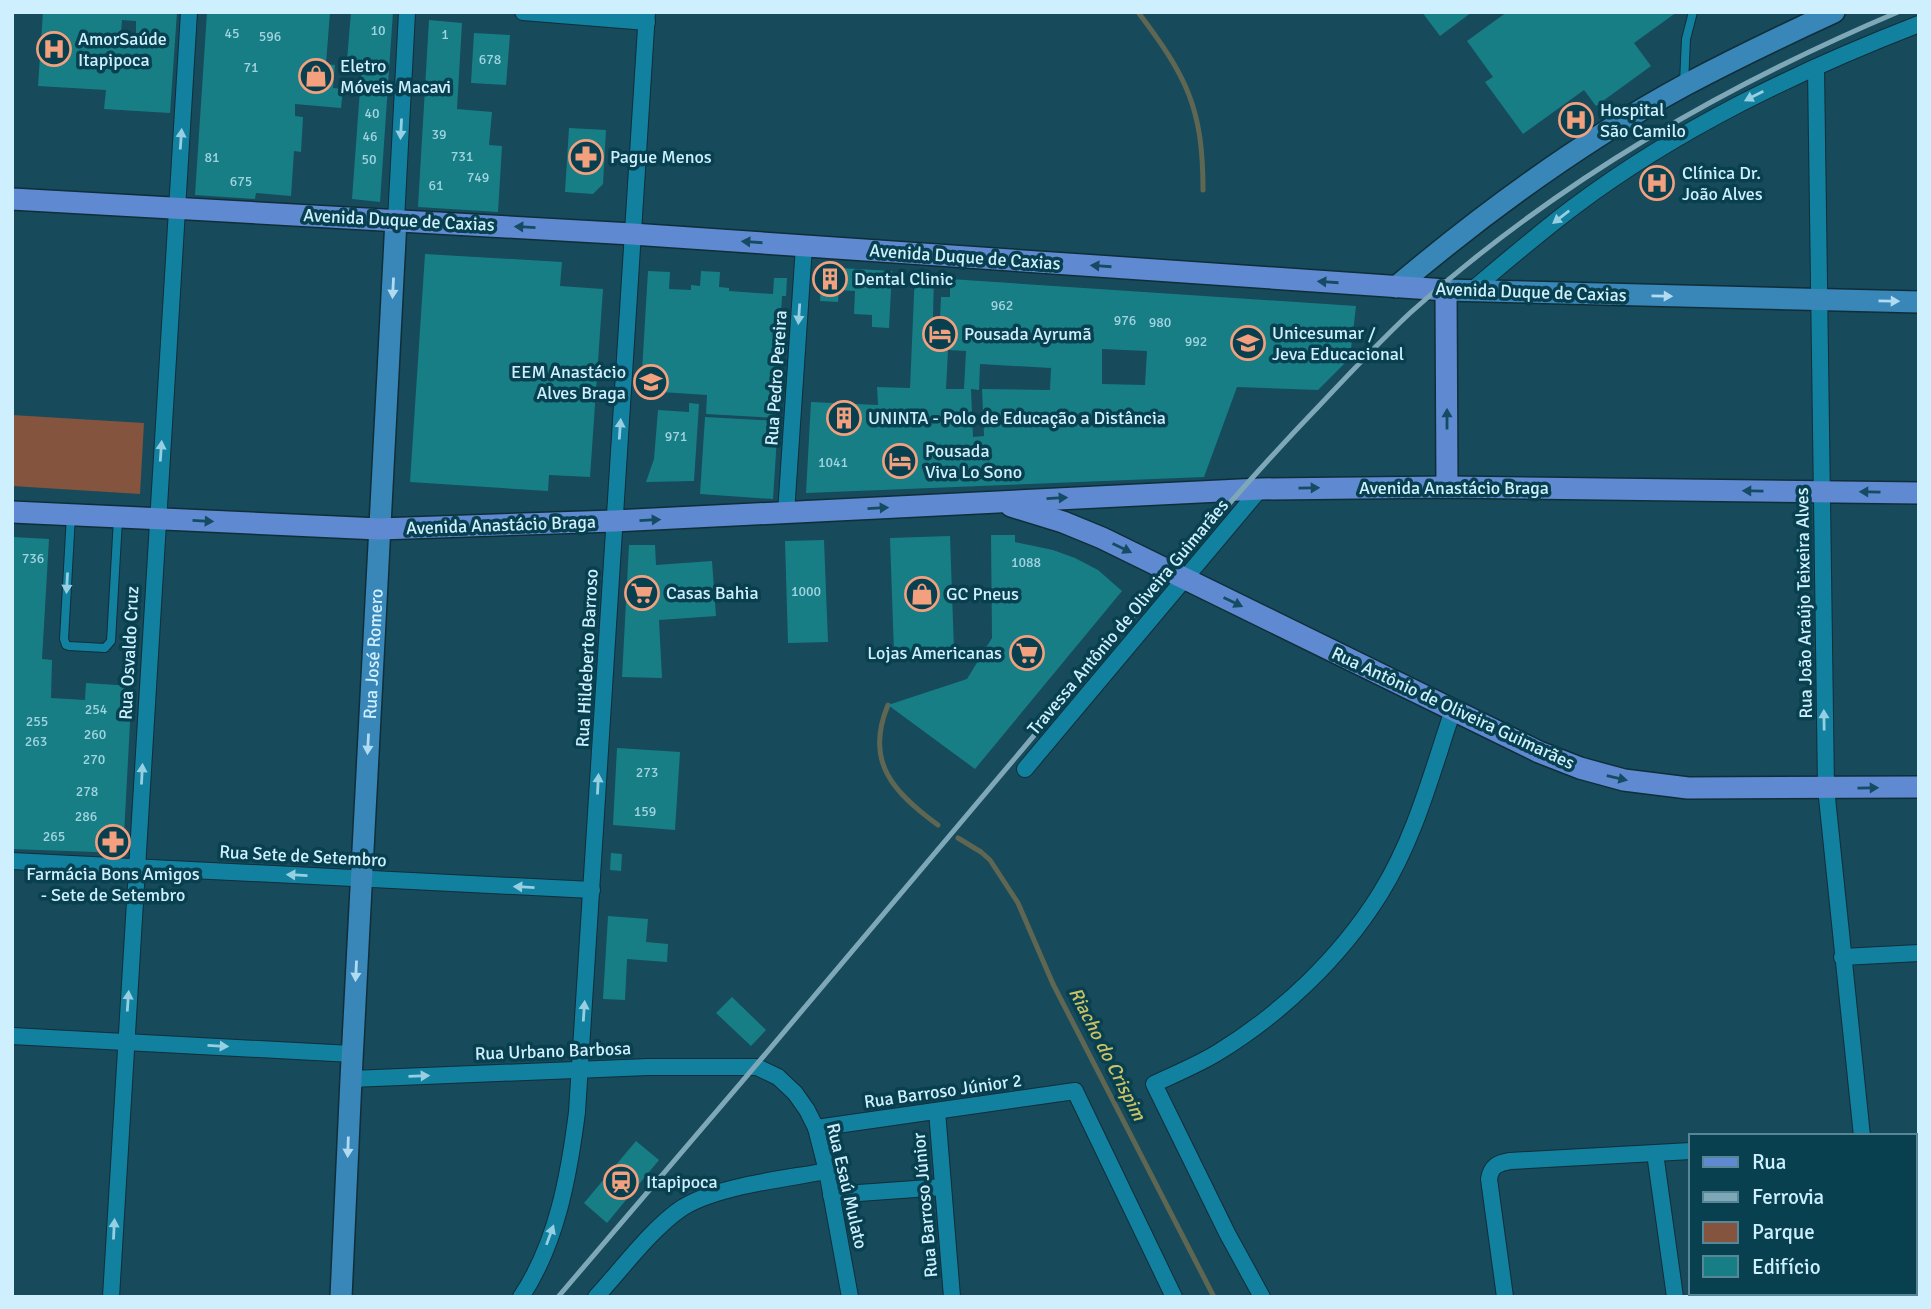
<svg xmlns="http://www.w3.org/2000/svg" width="1931" height="1309" viewBox="0 0 1931 1309" font-family="Signika,sans-serif">
  <rect width="100%" height="100%" fill="#174a5b"/>
  <polygon fill="#84543f" points="12,415 144,423 140,494 12,486"/>
  <g fill="none" stroke-linecap="round" stroke-linejoin="round">
    <g stroke="#5f6752" stroke-width="5">
      <path d="M1138 12C1187 77 1203 108 1203 190"/>
      <path d="M888 705C864 762 894 793 938 825"/>
      <polyline points="958,838 981,852 990,860 1018,903 1053,984 1214,1297"/>
    </g>
  </g>
  <g fill="#177e86" fill-rule="evenodd">
    <path d="M43 12H177L170 113 104 109 106 90 38 86ZM122 20 136 21V34L121 33Z"/>
    <polygon points="207,12 330,12 326,64 335,65 333,88 343,89 341,108 295,104 295,116 303,117 301,152 294,151 291,196 256,193 255,199 195,195"/>
    <polygon points="351,12 393,12 380,202 352,199 362,62 347,60"/>
    <polygon points="1422,12 1472,12 1440,36"/>
    <polygon points="1507,12 1677,12 1634,43 1651,66 1596,106 1584,90 1523,134 1485,82 1493,77 1467,41"/>
    <polygon points="429,20 462,23 457,109 492,112 489,145 502,146 498,212 418,207"/>
    <polygon points="474,33 510,35 506,85 471,83"/>
    <polygon points="569,128 606,130 603,184 593,194 565,192"/>
    <polygon points="425,254 562,262 560,286 603,289 590,477 549,475 548,491 410,482"/>
    <polygon points="822,267 892,271 889,328 872,327 872,315 854,314 855,291 839,290 838,302 820,301"/>
    <polygon points="648,271 670,272 669,289 691,290 691,285 700,286 701,271 720,272 719,287 729,288 729,291 773,294 774,278 787,278 786,296 782,296 775,418 706,414 707,395 661,392 663,372 642,371"/>
    <path d="M915 272 934 274 933 318H940L941 297H950V279L1356 306 1350 358 1318 390 1237 387 1204 477 806 493 811 402 878 405 877 387 910 388ZM1102 349 1147 351 1145 385 1102 384ZM948 350 966 351 964 389H946ZM980 364 1051 368 1050 390 982 389 984 436 973 437 971 389 979 390Z"/>
    <polygon points="689,403 699,404 694,481 646,482 654,459 658,410 689,412"/>
    <polygon points="705,417 778,421 773,499 700,494"/>
    <polygon points="991,535 1015,535 1015,542 1053,550 1075,558 1098,570 1122,591 975,769 888,705 967,679 992,638"/>
    <polygon points="950,536 954,650 894,653 890,538"/>
    <polygon points="12,537 49,539 42,659 52,660 51,698 85,700 86,683 132,686 123,853 12,849"/>
    <polygon points="824,540 828,642 788,643 785,541"/>
    <polygon points="629,545 655,545 656,565 712,561 716,616 659,620 662,678 622,677"/>
    <polygon points="617,748 680,752 675,830 613,825"/>
    <polygon points="611,853 622,854 621,871 610,870"/>
    <polygon points="608,916 648,919 646,942 668,944 667,962 627,959 625,1000 603,999"/>
    <polygon points="732,997 766,1030 751,1046 716,1013"/>
    <polygon points="636,1141 659,1160 607,1223 584,1203"/>
  </g>
  <g fill="none" stroke-linecap="round" stroke-linejoin="round">
    <g stroke="#102e39" stroke-width="10">
      <g id="lane">
        <polyline points="1684,83 1686,39 1693,12"/>
        <polyline points="71,515 64,639 66,645 69,646 105,648 111,641 118,519"/>
      </g>
    </g>
    <g stroke="#102e39" stroke-width="18">
      <g id="street">
        <polyline points="523,12 647,22"/>
        <polyline points="1816,68 1826,788 1862,1136"/>
        <polyline points="396,220 407,12"/>
        <path d="M1471 291C1505 262 1539 233 1575 206 1679 128 1798 71 1919 24"/>
        <polyline points="786,513 804,246"/>
        <polyline points="1025,769 1260,489"/>
        <polyline points="12,861 592,890"/>
        <polyline points="1842,957 1919,953"/>
        <polyline points="12,1036 352,1054"/>
        <polyline points="351,1079 648,1067 757,1067 778,1077 795,1093 807,1110 816,1128 827,1171 850,1297"/>
        <polyline points="937,1111 952,1297"/>
        <polyline points="816,1128 1075,1091 1174,1297"/>
        <polyline points="1655,1153 1675,1297"/>
        <polyline points="831,1195 943,1187"/>
        <polyline points="111,1297 189,12"/>
        <path d="M521 1297C557 1243 569 1175 577 1112L647 12"/>
        <path d="M596 1297C621 1270 652 1228 682 1208 716 1186 785 1179 827 1171"/>
        <path d="M1262 1297 1227 1233 1154 1084C1175 1074 1197 1065 1217 1053 1281 1014 1340 958 1380 894 1415 838 1432 772 1453 710"/>
        <path d="M1505 1297 1489 1179C1491 1166 1498 1163 1510 1161L1691 1151"/>
      </g>
    </g>
    <g stroke="#102e39" stroke-width="24">
      <g id="secondary">
        <path d="M1396 287C1486 211 1582 141 1685 85 1734 59 1784 35 1834 12"/>
        <polyline points="1446,290 1919,302"/>
        <path id="s1" d="M341 1297 351 1079 396 220"/>
      </g>
    </g>
    <g stroke="#102e39" stroke-width="24">
      <g id="primary">
        <polyline points="12,199 632,234 1446,290 1447,487"/>
        <polyline points="1011,506 1063,522 1102,538 1539,752 1580,768 1624,780 1688,788 1919,787"/>
        <polyline points="12,512 379,529 614,521 1260,489 1447,487 1919,493"/>
      </g>
    </g>
    <use href="#lane" stroke="#1281a0" stroke-width="8"/>
    <use href="#street" stroke="#1281a0" stroke-width="16"/>
    <use href="#secondary" stroke="#3986b8" stroke-width="21"/>
    <use href="#primary" stroke="#5f8ad1" stroke-width="21"/>
    <path stroke="#7ea8b7" stroke-width="5" d="M558 1297C712 1118 864 938 1016 757 1115 639 1211 518 1318 407 1348 375 1378 343 1410 313 1553 184 1721 87 1898 12"/>
  </g>
  <defs><path id="oneway-solid" d="M-6-.8H1V-3.2L6.5 0L1 3.2V.8H-6Z" transform="scale(1.75)"/></defs>
  <g fill="#96cfe2">
    <use href="#oneway-solid" transform="translate(1754 96) rotate(153)"/>
    <use href="#oneway-solid" transform="translate(401 129) rotate(93)"/>
    <use href="#oneway-solid" transform="translate(181 139) rotate(-86)"/>
    <use href="#oneway-solid" transform="translate(1561 217) rotate(142)"/>
    <use href="#oneway-solid" transform="translate(799 314) rotate(94)"/>
    <use href="#oneway-solid" transform="translate(620 429) rotate(-86)"/>
    <use href="#oneway-solid" transform="translate(161 451) rotate(-86)"/>
    <use href="#oneway-solid" transform="translate(67 583) rotate(93)"/>
    <use href="#oneway-solid" transform="translate(1824 720) rotate(-91)"/>
    <use href="#oneway-solid" transform="translate(142 774) rotate(-87)"/>
    <use href="#oneway-solid" transform="translate(598 784) rotate(-87)"/>
    <use href="#oneway-solid" transform="translate(297 875) rotate(-177)"/>
    <use href="#oneway-solid" transform="translate(524 887) rotate(-177)"/>
    <use href="#oneway-solid" transform="translate(128 1001) rotate(-86)"/>
    <use href="#oneway-solid" transform="translate(584 1011) rotate(-86)"/>
    <use href="#oneway-solid" transform="translate(218 1046) rotate(3)"/>
    <use href="#oneway-solid" transform="translate(419 1076) rotate(-2)"/>
    <use href="#oneway-solid" transform="translate(114 1229) rotate(-87)"/>
    <use href="#oneway-solid" transform="translate(550 1235) rotate(-70)"/>
  </g>
  <g fill="#154b63">
    <use href="#oneway-solid" transform="translate(525 227) rotate(-177)"/>
    <use href="#oneway-solid" transform="translate(752 242) rotate(-176)"/>
    <use href="#oneway-solid" transform="translate(1101 266) rotate(-176)"/>
    <use href="#oneway-solid" transform="translate(1328 282) rotate(-176)"/>
    <use href="#oneway-solid" transform="translate(1447 419) rotate(-90)"/>
    <use href="#oneway-solid" transform="translate(1309 488) rotate(-1)"/>
    <use href="#oneway-solid" transform="translate(1753 491) rotate(-179)"/>
    <use href="#oneway-solid" transform="translate(1870 492) rotate(-179)"/>
    <use href="#oneway-solid" transform="translate(1057 498) rotate(-3)"/>
    <use href="#oneway-solid" transform="translate(878 508) rotate(-3)"/>
    <use href="#oneway-solid" transform="translate(650 520) rotate(-3)"/>
    <use href="#oneway-solid" transform="translate(203 521) rotate(3)"/>
    <use href="#oneway-solid" transform="translate(1122 548) rotate(26)"/>
    <use href="#oneway-solid" transform="translate(1233 602) rotate(26)"/>
    <use href="#oneway-solid" transform="translate(1617 778) rotate(13)"/>
    <use href="#oneway-solid" transform="translate(1868 788) rotate(-1)"/>
  </g>
  <g fill="#b0dbf0">
    <use href="#oneway-solid" transform="translate(393 288) rotate(93)"/>
    <use href="#oneway-solid" transform="translate(1662 296) rotate(1)"/>
    <use href="#oneway-solid" transform="translate(1889 301) rotate(1)"/>
    <use href="#oneway-solid" transform="translate(368 744) rotate(93)"/>
    <use href="#oneway-solid" transform="translate(356 971) rotate(93)"/>
    <use href="#oneway-solid" transform="translate(348 1147) rotate(92)"/>
  </g>
  <defs>
    <g id="hospital-ring" transform="scale(1.75)"><circle r="9.5" fill="#084050" stroke="#f2a07e" stroke-width="1.5"/><path d="M-5-5h3v3.5h4V-5h3V5h-3V1.5h-4V5h-3Z" fill="#f2a07e"/></g>
    <g id="shop-ring" transform="scale(1.75)"><circle r="9.5" fill="#084050" stroke="#f2a07e" stroke-width="1.5"/><path d="M-5-2.5h2.3a2.7 3.5 0 0 1 5.4 0H5L5.5 6h-11ZM-1.5-2.5h3a1.5 2.3 0 0 0-3 0Z" fill="#f2a07e"/></g>
    <g id="pharmacy-ring" transform="scale(1.75)"><circle r="9.5" fill="#084050" stroke="#f2a07e" stroke-width="1.5"/><path d="M-2-6h4v4h4v4h-4v4h-4v-4h-4v-4h4Z" fill="#f2a07e"/></g>
    <g id="building-ring" transform="scale(1.75)"><circle r="9.5" fill="#084050" stroke="#f2a07e" stroke-width="1.5"/><path d="M-4-6H4V6H1V3H-1V6H-4ZM-2.5-4.3h1.7v1.8h-1.7ZM.8-4.3h1.7v1.8H.8ZM-2.5-1h1.7V.8h-1.7ZM.8-1h1.7V.8H.8Z" fill="#f2a07e"/></g>
    <g id="hotel-ring" transform="scale(1.75)"><circle r="9.5" fill="#084050" stroke="#f2a07e" stroke-width="1.5"/><path d="M-6-4.5h1.5V1H6V5H4.5V3h-9V5H-6ZM-4 0a1.8 1.8 0 1 1 3.6 0ZM.5 0V-2.5h3Q6-2.5 6 0Z" fill="#f2a07e"/></g>
    <g id="university-ring" transform="scale(1.75)"><circle r="9.5" fill="#084050" stroke="#f2a07e" stroke-width="1.5"/><path d="M0-5L7-2L0 1L-7-2ZM-4 1L0 2.5L4 1V4Q0 6-4 4Z" fill="#f2a07e"/></g>
    <g id="school-ring" transform="scale(1.75)"><circle r="9.5" fill="#084050" stroke="#f2a07e" stroke-width="1.5"/><path d="M0-5L7-2L0 1L-7-2ZM-4 1L0 2.5L4 1V4Q0 6-4 4Z" fill="#f2a07e"/></g>
    <g id="supermarket-ring" transform="scale(1.75)"><circle r="9.5" fill="#084050" stroke="#f2a07e" stroke-width="1.5"/><path d="M-6-5.5h2.5l.6 2H6L4.5 2H-2.5L-4.4-4H-6ZM-1.5 3.2a1.3 1.3 0 1 0 .1 0ZM3 3.2a1.3 1.3 0 1 0 .1 0Z" fill="#f2a07e"/></g>
    <g id="station-ring" transform="scale(1.75)"><circle r="9.5" fill="#084050" stroke="#f2a07e" stroke-width="1.5"/><path d="M-3-6H3Q5-6 5-4V2Q5 4 3 4L4.5 6H3L1.5 4h-3L-3 6H-4.5L-3 4Q-5 4-5 2V-4Q-5-6-3-6ZM-3.5-4v3h7v-3ZM-3.5 1v1.5H-2V1ZM2 1v1.5H3.5V1Z" fill="#f2a07e"/></g>
  </defs>
  <g fill-rule="evenodd">
    <use href="#hospital-ring" x="54" y="49"/>
    <use href="#shop-ring" x="316" y="76"/>
    <use href="#hospital-ring" x="1576" y="120"/>
    <use href="#pharmacy-ring" x="586" y="157"/>
    <use href="#hospital-ring" x="1657" y="183"/>
    <use href="#building-ring" x="830" y="279"/>
    <use href="#hotel-ring" x="940" y="334"/>
    <use href="#university-ring" x="1248" y="343"/>
    <use href="#school-ring" x="651" y="382"/>
    <use href="#building-ring" x="844" y="418"/>
    <use href="#hotel-ring" x="900" y="461"/>
    <use href="#supermarket-ring" x="642" y="593"/>
    <use href="#shop-ring" x="922" y="594"/>
    <use href="#supermarket-ring" x="1027" y="653"/>
    <use href="#pharmacy-ring" x="113" y="842"/>
    <use href="#station-ring" x="621" y="1182"/>
  </g>
  <g text-anchor="middle" dominant-baseline="central" stroke-width="7" stroke-linejoin="round" paint-order="stroke">
    <g font-size="14" fill="#a0d4e0">
      <text x="378" y="30">10</text>
      <text x="232" y="33">45</text>
      <text x="445" y="34">1</text>
      <text x="270" y="36">596</text>
      <text x="490" y="59">678</text>
      <text x="251" y="67">71</text>
      <text x="372" y="113">40</text>
      <text x="439" y="134">39</text>
      <text x="370" y="136">46</text>
      <text x="462" y="156">731</text>
      <text x="212" y="157">81</text>
      <text x="369" y="159">50</text>
      <text x="478" y="177">749</text>
      <text x="241" y="181">675</text>
      <text x="436" y="185">61</text>
      <text x="1002" y="305">962</text>
      <text x="1125" y="320">976</text>
      <text x="1160" y="322">980</text>
      <text x="1196" y="341">992</text>
      <text x="676" y="436">971</text>
      <text x="833" y="462">1041</text>
      <text x="33" y="558">736</text>
      <text x="1026" y="562">1088</text>
      <text x="806" y="591">1000</text>
      <text x="96" y="709">254</text>
      <text x="37" y="721">255</text>
      <text x="95" y="734">260</text>
      <text x="36" y="741">263</text>
      <text x="94" y="759">270</text>
      <text x="647" y="772">273</text>
      <text x="87" y="791">278</text>
      <text x="645" y="811">159</text>
      <text x="86" y="816">286</text>
      <text x="54" y="836">265</text>
    </g>
    <g font-size="18" fill="#cef0fe" stroke="#084050" text-anchor="start">
      <text x="78" y="39">AmorSaúde<tspan x="78" dy="21">Itapipoca</tspan></text>
      <text x="340" y="66">Eletro<tspan x="340" dy="21">Móveis Macavi</tspan></text>
      <text x="1600" y="110">Hospital<tspan x="1600" dy="21">São Camilo</tspan></text>
      <text x="610" y="157">Pague Menos</text>
      <text x="1682" y="173">Clínica Dr.<tspan x="1682" dy="21">João Alves</tspan></text>
      <text x="854" y="279">Dental Clinic</text>
      <text x="1272" y="333">Unicesumar /<tspan x="1272" dy="21">Jeva Educacional</tspan></text>
      <text x="964" y="334">Pousada Ayrumã</text>
      <text x="626" y="372" text-anchor="end">EEM Anastácio<tspan x="626" dy="21">Alves Braga</tspan></text>
      <text x="868" y="418">UNINTA - Polo de Educação a Distância</text>
      <text x="925" y="451">Pousada<tspan x="925" dy="21">Viva Lo Sono</tspan></text>
      <text x="666" y="593">Casas Bahia</text>
      <text x="946" y="594">GC Pneus</text>
      <text x="1002" y="653" text-anchor="end">Lojas Americanas</text>
      <text x="113" y="874" text-anchor="middle">Farmácia Bons Amigos<tspan x="113" dy="21">- Sete de Setembro</tspan></text>
      <text x="646" y="1182">Itapipoca</text>
    </g>
    <g font-size="18" fill="#cef0fe" stroke="#084050">
      <text transform="translate(399 220) rotate(3)">Avenida Duque de Caxias</text>
      <text transform="translate(965 257) rotate(4)">Avenida Duque de Caxias</text>
      <text transform="translate(1531 292) rotate(2)">Avenida Duque de Caxias</text>
      <text transform="translate(776 378) rotate(-86)">Rua Pedro Pereira</text>
      <text x="1454" y="488">Avenida Anastácio Braga</text>
      <text transform="translate(501 525) rotate(-2)">Avenida Anastácio Braga</text>
      <text transform="translate(1804 603) rotate(-91)">Rua João Araújo Teixeira Alves</text>
      <text transform="translate(1128 617) rotate(-50)">Travessa Antônio de Oliveira Guimarães</text>
      <text transform="translate(129 653) rotate(-87)">Rua Osvaldo Cruz</text>
      <text stroke="none"><textPath href="#s1" startOffset="644">Rua José Romero</textPath></text>
      <text transform="translate(587 658) rotate(-87)">Rua Hildeberto Barroso</text>
      <text transform="translate(1453 708) rotate(25)">Rua Antônio de Oliveira Guimarães</text>
      <text transform="translate(303 856) rotate(3)">Rua Sete de Setembro</text>
      <text transform="translate(553 1051) rotate(-2)">Rua Urbano Barbosa</text>
      <text transform="translate(943 1091) rotate(-8)">Rua Barroso Júnior 2</text>
      <text transform="translate(847 1186) rotate(77)">Rua Esaú Mulato</text>
      <text transform="translate(925 1205) rotate(-95)">Rua Barroso Júnior</text>
    </g>
    <g font-size="19" font-style="italic" fill="#ccc264" stroke="#084050">
      <text transform="translate(1107 1054) rotate(63)">Riacho do Crispim</text>
    </g>
  </g>
  <rect width="1931" height="1309" fill="none" stroke="#cef0fe" stroke-width="28"/>
  <rect x="1689" y="1134" width="228" height="161" fill="#084050" stroke="#578696" stroke-width="2"/>
  <rect x="1703" y="1157" width="35" height="10" fill="#5f8ad1" stroke="#578696" stroke-width="2"/>
  <text x="1752" y="1169" font-size="21" fill="#cef0fe">Rua</text>
  <rect x="1703" y="1192" width="35" height="10" fill="#7ea8b7" stroke="#578696" stroke-width="2"/>
  <text x="1752" y="1204" font-size="21" fill="#cef0fe">Ferrovia</text>
  <rect x="1703" y="1222" width="35" height="21" fill="#84543f" stroke="#578696" stroke-width="2"/>
  <text x="1752" y="1239" font-size="21" fill="#cef0fe">Parque</text>
  <rect x="1703" y="1256" width="35" height="21" fill="#177e86" stroke="#578696" stroke-width="2"/>
  <text x="1752" y="1274" font-size="21" fill="#cef0fe">Edifício</text>
</svg>
